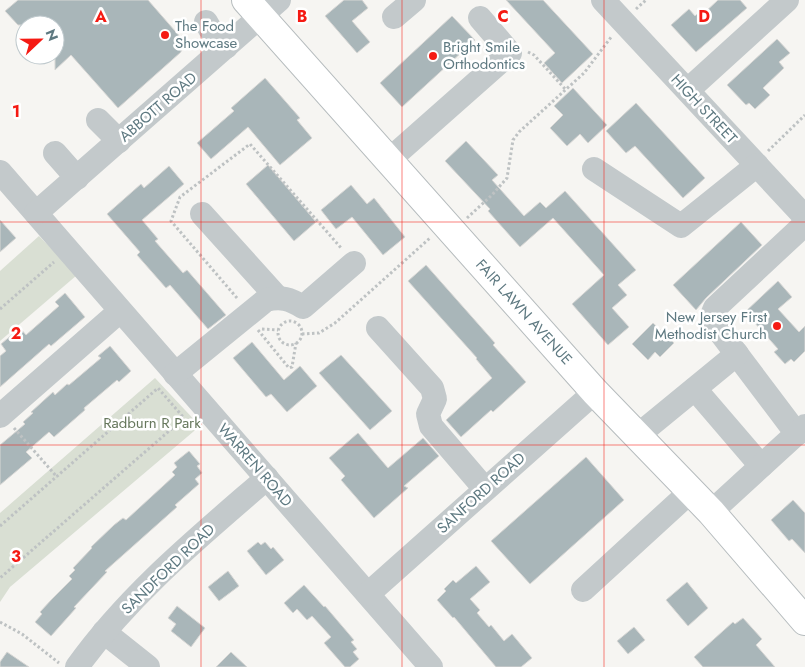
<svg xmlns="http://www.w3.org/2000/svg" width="805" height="667" viewBox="0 0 805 667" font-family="Jost,sans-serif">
  <rect width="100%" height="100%" fill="#f6f5f2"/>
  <g fill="#d9dfd3">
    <polygon points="39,236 77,275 0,341 0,271"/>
    <polygon points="155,378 200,426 10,587 0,602 0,513"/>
  </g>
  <g fill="#a9b6b9" stroke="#d8d7d5">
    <polygon points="18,0 148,0 182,39 181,52 118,108 71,55 55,70 55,25 18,25 5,11"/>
    <polygon points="344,0 362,0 368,8 352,21 370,42 357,53 325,16"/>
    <polygon points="506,0 543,0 593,54 562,83 544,63 555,53"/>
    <polygon points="718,0 740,0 747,8 696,52 671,25 689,9 695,16 699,12 702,15"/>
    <polygon points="452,16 475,40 402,107 380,83"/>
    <polygon points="777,39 790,53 779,62 784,68 763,88 770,95 755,109 749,103 746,105 727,85"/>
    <polygon points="265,78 300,118 297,120 312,138 280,165 248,127 211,159 197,143 234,111 231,108"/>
    <polygon points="573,88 607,125 588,143 580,134 567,146 550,128 563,115 554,106"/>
    <polygon points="636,103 705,178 683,198 635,146 626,153 606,131"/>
    <polygon points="466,141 498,175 492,180 524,216 540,202 546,208 565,191 636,270 618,285 627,295 612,308 629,327 608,345 572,304 604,275 553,218 520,247 488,211 490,209 445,161"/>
    <polygon points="268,165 316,222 294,241 246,184"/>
    <polygon points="169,166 184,184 142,220 158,239 155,241 183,273 187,270 226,315 208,329 170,285 166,288 137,255 140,252 107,214 141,184 144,188"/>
    <polygon points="351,185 367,204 374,198 405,237 383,255 352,217 336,229 321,210"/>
    <polygon points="0,220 16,238 0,252"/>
    <polygon points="741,222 762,245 706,298 696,310 673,285"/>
    <polygon points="426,265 495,343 493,345 526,382 493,412 491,410 461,437 446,420 492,378 476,359 477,358 408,281"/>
    <polygon points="778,281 792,297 778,309 799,332 805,326 805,351 794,362 791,359 785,364 774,352 778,349 745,312"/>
    <polygon points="65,293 85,317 51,346 49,344 0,387 0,356 6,351 1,344 20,328 26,335 59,306 55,302"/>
    <polygon points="653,323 674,343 660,357 655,352 648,360 632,344"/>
    <polygon points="252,342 284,380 300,366 317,386 287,412 271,394 266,397 233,358"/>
    <polygon points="110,346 131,371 119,382 117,380 84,408 85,410 54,437 49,432 26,452 32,458 0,485 0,445 25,424 23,422 33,413 31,412 53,392 55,395 67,384 69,385 101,358 98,356"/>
    <polygon points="341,355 392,411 370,430 319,373"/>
    <polygon points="358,433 388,468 423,438 439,456 404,486 408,488 374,518 341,480 345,476 329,458"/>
    <polygon points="189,451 200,464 197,466 202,473 195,479 199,484 175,505 177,507 105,571 107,572 74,607 76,608 51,636 35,622 42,614 40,612 52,599 72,579 69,576 75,570 73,568 92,548 91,547 114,525 123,518 126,520 175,475 172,472 177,467 174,463"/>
    <polygon points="586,457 624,500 530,584 491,541"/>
    <polygon points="793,500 805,513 805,553 792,539 789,541 771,520"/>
    <polygon points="258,542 261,545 265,542 271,549 273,547 284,560 266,575 247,551"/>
    <polygon points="476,566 490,582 470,599 480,610 477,613 489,627 491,625 504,641 512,634 532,658 521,667 496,667 454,617 453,618 437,600 446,591 444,589 453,580 456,583"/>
    <polygon points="228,571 239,586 219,601 208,587"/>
    <polygon points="687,582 708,608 688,626 666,600"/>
    <polygon points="304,585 324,607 325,606 354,640 351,642 357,649 353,652 359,659 350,667 345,667 324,643 331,637 312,616 307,620 297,609 293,613 284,603"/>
    <polygon points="177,606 205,628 191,647 171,631 176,624 168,618"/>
    <polygon points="743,618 762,639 756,645 775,667 703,667 694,657 733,622 735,624"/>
    <polygon points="634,627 645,640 628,654 617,641"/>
    <polygon points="7,652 29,667 0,667 0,662"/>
    <polygon points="231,652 247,667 216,667"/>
  </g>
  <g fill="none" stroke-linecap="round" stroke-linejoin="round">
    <g stroke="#b6bcbe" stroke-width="30">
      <polyline id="major" points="246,0 595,392 711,512 805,621"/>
    </g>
    <g stroke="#bec2c3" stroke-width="3" stroke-dasharray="2.5 2.5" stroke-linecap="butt">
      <polyline points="636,9 646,0"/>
      <polyline points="528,52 534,55 566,90"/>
      <polyline points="768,151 805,115"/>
      <polyline points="467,218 492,195 507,178 513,140 519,132 584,73 612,36"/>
      <polyline points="237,298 171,221 180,197 250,144 342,249"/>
      <polyline points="0,309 54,262"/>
      <circle cx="290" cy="333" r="12"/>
      <polyline points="262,329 278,330"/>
      <polyline points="258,330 289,368 292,367 296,343"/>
      <polyline points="302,334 319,333 335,323 430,238"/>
      <polyline points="14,428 57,477"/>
      <polyline points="0,526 158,388 184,418 0,578"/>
      <polyline points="0,622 22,634 59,663"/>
    </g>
    <g stroke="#c3c9cb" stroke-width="24">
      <polyline points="603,0 805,217"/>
      <polyline points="394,17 414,0"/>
      <polyline points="206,22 210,29 226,47"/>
      <polyline points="688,90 787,0"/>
      <polyline points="98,120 119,141"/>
      <polyline points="55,153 77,178"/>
      <polyline points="389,160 510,53 480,18"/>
      <polyline points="594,169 681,226 757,165"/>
      <polyline points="0,172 431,667"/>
      <polyline points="36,213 279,0"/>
      <polyline points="202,214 277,297"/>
      <polyline points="378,328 432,388 435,399 428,414 431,426 485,489"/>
      <path d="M175 374 266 300C281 296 290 299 303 307L354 263"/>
      <polyline points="695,389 761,466"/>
      <polyline points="0,416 120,311"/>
      <polyline points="797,434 717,328 713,313 715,308 805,224"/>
      <polyline points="637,436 737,354"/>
      <polyline points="711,512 805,426"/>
      <polyline points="583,590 691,491"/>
      <polyline points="368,594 595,392"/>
      <polyline points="104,632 148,667"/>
      <path d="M77 667C129 594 199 537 267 478"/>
    </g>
    <use href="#major" stroke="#fff" stroke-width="28"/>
  </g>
  <path fill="none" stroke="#f51a13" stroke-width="1" stroke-opacity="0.55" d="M201 0V667M402 0V667M604 0V667M0 222H805M0 445H805"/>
  <g fill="#f51a13" stroke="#fff" stroke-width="2">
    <circle cx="165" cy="35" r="5"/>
    <circle cx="433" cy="56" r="5"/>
    <circle cx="777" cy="326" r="5"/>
  </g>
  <g text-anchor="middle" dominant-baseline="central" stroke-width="5" stroke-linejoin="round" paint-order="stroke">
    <g font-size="15" fill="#5e7981" stroke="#fff" text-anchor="start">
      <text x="175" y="26">The Food<tspan x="175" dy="17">Showcase</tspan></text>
      <text x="443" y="47">Bright Smile<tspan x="443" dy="17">Orthodontics</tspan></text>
      <text x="767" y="317" text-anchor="end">New Jersey First<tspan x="767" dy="17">Methodist Church</tspan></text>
    </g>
    <g font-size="15" fill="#5e7981" stroke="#fff">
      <text transform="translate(158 107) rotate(-41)">ABBOTT ROAD</text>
      <text transform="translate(704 109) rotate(47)">HIGH STREET</text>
      <text transform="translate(524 312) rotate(48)">FAIR LAWN AVENUE</text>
      <text transform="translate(255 465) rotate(49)">WARREN ROAD</text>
      <text transform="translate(481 493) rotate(-42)">SANFORD ROAD</text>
      <text transform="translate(168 569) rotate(-44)">SANDFORD ROAD</text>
    </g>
    <g font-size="15" fill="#67785d" stroke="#fff">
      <text x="152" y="423">Radburn R Park</text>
    </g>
  </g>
  <g font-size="16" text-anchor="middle" font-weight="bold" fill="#f51a13" stroke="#fff" stroke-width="5" stroke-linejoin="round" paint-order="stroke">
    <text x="101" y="22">A</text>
    <text x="302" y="22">B</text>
    <text x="503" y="22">C</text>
    <text x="704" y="22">D</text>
    <text x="16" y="117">1</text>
    <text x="16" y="339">2</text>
    <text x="16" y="562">3</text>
  </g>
  <g transform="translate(40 40) rotate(68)"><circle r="24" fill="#ffffff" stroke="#bfc9cd"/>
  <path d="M0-4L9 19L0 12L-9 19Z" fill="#f51a13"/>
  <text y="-8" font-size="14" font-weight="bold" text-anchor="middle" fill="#5e7981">N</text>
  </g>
</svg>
